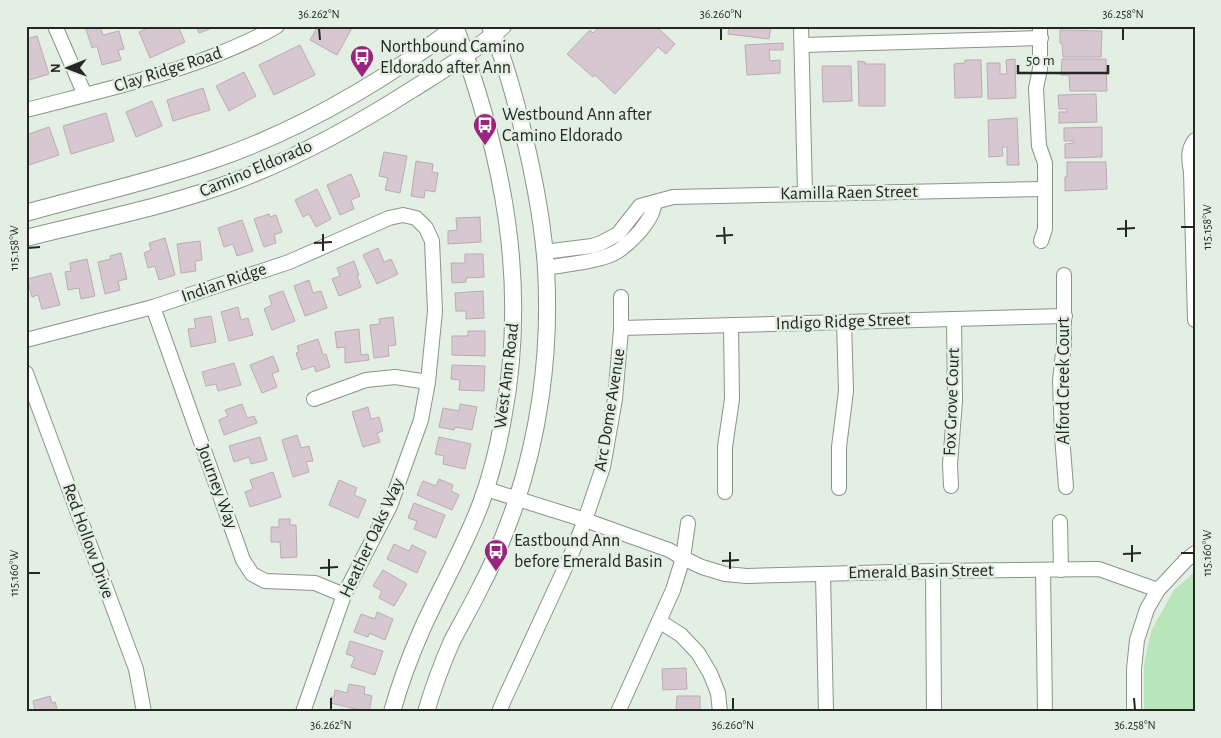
<svg xmlns="http://www.w3.org/2000/svg" width="1221" height="738" viewBox="0 0 1221 738" font-family="'Alegreya Sans',sans-serif">
  <rect width="100%" height="100%" fill="#e2efe2"/>
  <polygon fill="#b8e6ba" points="1195,572 1195,712 1144,712 1144,665 1151,631 1174,590"/>
  <g fill="#d7c7d1" stroke="#bbabb5">
    <polygon points="97,26 100,26 103,35 119,31 124,49 118,50 121,60 102,65 97,46 92,48 86,29"/>
    <polygon points="152,26 178,26 185,42 150,58 139,32"/>
    <polygon points="196,26 217,26 199,33"/>
    <polygon points="318,26 353,26 337,55 310,40"/>
    <polygon points="600,26 656,26 675,44 666,54 658,47 615,94 595,75 593,77 567,54 590,30 593,33"/>
    <polygon points="729,26 771,27 769,39 728,34"/>
    <polygon points="1060,30 1102,31 1101,57 1063,57 1062,43 1060,43"/>
    <polygon points="37,36 49,74 26,81 26,39"/>
    <polygon points="783,43 783,50 769,50 770,61 780,60 780,73 747,75 745,45"/>
    <polygon points="300,45 315,75 274,95 259,65"/>
    <polygon points="1015,59 1016,98 988,99 987,63 1000,63 1000,74 1007,74 1006,60"/>
    <polygon points="1062,59 1106,59 1107,91 1070,91 1069,75 1061,75"/>
    <polygon points="965,60 981,60 982,97 955,98 954,64 965,63"/>
    <polygon points="858,61 865,62 865,64 885,64 885,106 859,106"/>
    <polygon points="822,66 851,66 852,101 823,102"/>
    <polygon points="244,72 256,96 229,111 216,86"/>
    <polygon points="203,88 210,110 173,121 167,100"/>
    <polygon points="1096,94 1097,122 1059,123 1059,112 1067,112 1067,109 1059,109 1058,95"/>
    <polygon points="152,101 162,126 136,137 126,112"/>
    <polygon points="106,113 114,141 71,154 63,126"/>
    <polygon points="1017,118 1019,165 1007,165 1007,147 1002,147 1003,156 989,157 988,120"/>
    <polygon points="49,127 59,155 26,166 26,135"/>
    <polygon points="1102,127 1102,157 1065,158 1065,144 1074,143 1074,141 1064,141 1064,128"/>
    <polygon points="384,152 407,156 400,193 385,190 388,178 379,176"/>
    <polygon points="416,161 433,164 432,172 438,173 435,192 425,190 424,198 411,196"/>
    <polygon points="1067,162 1106,162 1107,189 1065,191 1065,177 1067,177"/>
    <polygon points="351,174 360,196 351,200 354,209 340,215 327,185"/>
    <polygon points="317,189 331,219 316,227 309,214 303,217 295,200"/>
    <polygon points="269,214 270,217 276,215 282,232 274,235 276,243 264,247 254,219"/>
    <polygon points="480,217 481,242 448,244 448,231 457,230 456,218"/>
    <polygon points="242,220 253,251 237,256 233,244 224,247 218,228"/>
    <polygon points="165,238 175,275 159,280 155,266 148,268 144,253 151,250 149,243"/>
    <polygon points="200,241 202,260 195,261 196,271 181,273 177,244"/>
    <polygon points="378,248 384,262 391,259 398,274 377,284 363,255"/>
    <polygon points="121,253 127,279 118,281 120,290 105,294 98,262 111,259 110,256"/>
    <polygon points="465,254 483,254 484,277 466,278 466,282 452,283 451,263 465,263"/>
    <polygon points="87,259 95,296 81,299 79,288 68,290 65,272 71,271 70,263"/>
    <polygon points="354,261 359,275 357,276 361,287 339,296 332,279 340,276 337,268"/>
    <polygon points="51,273 60,305 42,309 38,295 32,297 27,279"/>
    <polygon points="309,280 313,293 321,291 327,308 305,316 294,286"/>
    <polygon points="283,291 295,321 272,330 264,309 272,305 269,296"/>
    <polygon points="483,291 484,318 466,319 466,311 456,311 455,293"/>
    <polygon points="238,307 241,320 248,318 253,335 229,341 221,312"/>
    <polygon points="211,316 216,342 191,347 188,329 196,328 194,319"/>
    <polygon points="393,317 396,345 388,346 389,356 374,358 370,325 380,324 379,319"/>
    <polygon points="359,329 361,355 368,354 369,360 345,363 345,347 337,348 335,332"/>
    <polygon points="468,331 485,331 485,356 452,355 452,336 468,336"/>
    <polygon points="318,339 323,355 326,354 330,367 316,372 314,366 302,370 296,353 299,352 297,346"/>
    <polygon points="273,356 279,371 272,374 277,387 262,393 250,365"/>
    <polygon points="234,363 241,385 218,391 216,384 206,386 202,372"/>
    <polygon points="452,365 485,366 484,391 459,390 460,380 451,379"/>
    <polygon points="242,404 247,418 254,416 257,423 224,435 219,420 228,416 225,410"/>
    <polygon points="460,404 477,407 472,430 455,427 454,430 439,427 443,408 459,411"/>
    <polygon points="368,407 371,419 379,417 383,431 377,433 380,442 363,447 352,412"/>
    <polygon points="297,435 301,448 309,446 313,461 306,462 309,472 293,477 282,440"/>
    <polygon points="260,437 267,460 251,464 249,457 234,462 229,446"/>
    <polygon points="439,437 471,444 465,469 443,464 444,456 435,454"/>
    <polygon points="273,472 281,497 250,507 245,492 253,489 250,480"/>
    <polygon points="439,479 453,485 451,491 459,495 452,510 417,495 423,481 436,486"/>
    <polygon points="339,480 357,488 354,495 366,500 358,518 329,505"/>
    <polygon points="414,503 445,515 436,538 414,529 417,521 408,518"/>
    <polygon points="279,519 290,519 290,525 296,525 297,557 281,558 280,542 271,542 271,527 279,527"/>
    <polygon points="394,544 409,551 412,545 426,552 417,573 387,559"/>
    <polygon points="383,570 407,584 394,606 379,598 382,591 373,586"/>
    <polygon points="377,612 393,619 385,640 369,633 368,637 354,632 361,614 375,619"/>
    <polygon points="350,641 383,651 375,675 351,667 355,657 346,654"/>
    <polygon points="686,668 687,689 663,690 662,669"/>
    <polygon points="349,684 365,687 364,694 372,696 369,712 330,703 331,697 334,697 335,690 347,693"/>
    <polygon points="50,696 52,703 55,702 58,712 29,712 35,710 33,701"/>
    <polygon points="677,696 700,696 700,712 676,712"/>
  </g>
  <g fill="none" stroke-linecap="round" stroke-linejoin="round">
    <g stroke="#889589" stroke-width="16">
      <g id="minor">
        <polyline points="55,26 85,95"/>
        <polyline points="801,26 805,193"/>
        <polyline points="1040,26 1040,69 1036,88 1039,146 1045,163 1045,229 1041,241"/>
        <polyline points="802,45 1041,38"/>
        <path d="M26 110C88 94 151 80 211 57 233 48 256 39 277 26"/>
        <path d="M1195 140C1187 150 1189 160 1191 172L1195 320"/>
        <polyline points="544,252 592,246 601,243 618,234 640,206 673,197 1044,189"/>
        <path d="M546 268C566 264 601 262 618 251 627 245 634 238 641 230 649 219 652 216 655 202"/>
        <polyline points="1064,275 1064,343 1060,381 1062,436 1066,487"/>
        <polyline points="153,307 243,560 252,574 265,581 315,583 344,595"/>
        <polyline points="621,328 1065,316"/>
        <polyline points="26,340 153,307 289,262 389,218 403,215 416,218 426,228 432,241 435,311 428,382 421,420 390,506 344,595 303,712"/>
        <polyline points="26,373 136,669 144,712"/>
        <polyline points="314,399 366,380 395,377 428,382"/>
        <polyline points="951,486 950,464 955,401 954,319"/>
        <polyline points="839,488 839,447 846,391 844,322"/>
        <polyline points="486,489 585,520 669,550 683,558 702,567 725,574 747,576 933,571 1099,569 1158,590"/>
        <polyline points="725,492 725,447 732,399 731,325"/>
        <polyline points="1060,522 1061,570"/>
        <polyline points="1043,570 1045,712"/>
        <polyline points="933,571 934,712"/>
        <polyline points="823,574 826,712"/>
        <polyline points="659,621 681,635 698,653 710,673 718,693 720,712"/>
        <polyline points="499,712 504,700 571,555 585,520 603,467 615,399 621,330 621,297"/>
        <polyline points="618,712 673,590 683,558 688,523"/>
        <polyline points="1134,712 1134,669 1137,640 1147,609 1158,590 1186,560 1195,553"/>
      </g>
    </g>
    <g stroke="#889589" stroke-width="18">
      <g id="major">
        <path d="M26 213C89 195 154 181 216 159 303 129 383 81 457 26"/>
        <path d="M26 238C97 220 169 206 238 180 299 157 358 124 413 89 443 70 477 50 503 26"/>
        <path d="M392 712C400 683 411 654 423 627 442 585 465 546 481 503 491 476 498 448 503 419 529 282 503 155 455 26"/>
        <path d="M426 712C433 688 442 664 452 641 462 622 473 603 482 584 493 564 501 543 509 522 539 442 551 354 546 269 543 220 533 171 521 123 513 91 504 57 490 26"/>
      </g>
    </g>
    <use href="#minor" stroke="#fff" stroke-width="14"/>
    <use href="#major" stroke="#fff" stroke-width="16"/>
  </g>
  <path fill="none" stroke="#232823" stroke-width="2" d="M319 28 320 40M721 28V40M1123 28V40M1126 220V237M724 227 725 244M1181 227H1194M1117 229 1135 228M323 234V251M716 236 733 235M314 243 332 242M28 248 40 247M1132 545V562M730 552V569M1181 553H1194M1123 554 1141 553M329 559V576M722 561 739 560M320 568 338 567M28 573H40M331 698V710M733 698V710M1134 698 1135 710"/>
  <defs>
    <g id="bus-pin" transform="scale(1.25)"><path d="M0 17L-7.5 6A9.5 9.5 0 1 1 7.5 6Z" fill="#9b247e" stroke="#e2efe2"/><path d="M-5-6H5V4H4V6H2V4H-2V6H-4V4H-5ZM-3.5-4V0h7V-4ZM-3.5 1.2v1.5H-2V1.2ZM2 1.2v1.5H3.5V1.2Z" fill="#fff"/></g>
  </defs>
  <g fill-rule="evenodd">
    <use href="#bus-pin" x="362" y="57"/>
    <use href="#bus-pin" x="485" y="125"/>
    <use href="#bus-pin" x="496" y="551"/>
  </g>
  <g text-anchor="middle" dominant-baseline="central" stroke-width="5" stroke-linejoin="round" paint-order="stroke">
    <g font-size="18" fill="#232823" stroke="#e2efe2" text-anchor="start">
      <text x="380" y="47">Northbound Camino<tspan x="380" dy="21">Eldorado after Ann</tspan></text>
      <text x="502" y="115">Westbound Ann after<tspan x="502" dy="21">Camino Eldorado</tspan></text>
      <text x="514" y="541">Eastbound Ann<tspan x="514" dy="21">before Emerald Basin</tspan></text>
    </g>
    <g font-size="18" fill="#232823" stroke="#e2efe2">
      <text transform="translate(168 70) rotate(-18)">Clay Ridge Road</text>
      <text transform="translate(256 169) rotate(-23)">Camino Eldorado</text>
      <text transform="translate(849 193) rotate(-1)">Kamilla Raen Street</text>
      <text transform="translate(224 283) rotate(-19)">Indian Ridge</text>
      <text transform="translate(843 322) rotate(-2)">Indigo Ridge Street</text>
      <text transform="translate(507 376) rotate(-83)">West Ann Road</text>
      <text transform="translate(1064 381) rotate(-90)">Alford Creek Court</text>
      <text transform="translate(952 402) rotate(-88)">Fox Grove Court</text>
      <text transform="translate(610 410) rotate(-81)">Arc Dome Avenue</text>
      <text transform="translate(217 487) rotate(70)">Journey Way</text>
      <text transform="translate(372 538) rotate(-65)">Heather Oaks Way</text>
      <text transform="translate(88 541) rotate(70)">Red Hollow Drive</text>
      <text transform="translate(921 572) rotate(-1)">Emerald Basin Street</text>
    </g>
  </g>
  <rect width="1221" height="738" fill="none" stroke="#e2efe2" stroke-width="55"/>
  <g transform="translate(68 68) rotate(269)" stroke="#e2efe2" stroke-width="4" paint-order="stroke">
  <path d="M0-4L9 19L0 12L-9 19Z" fill="#232823"/>
  <text y="-8" font-size="14" font-weight="bold" text-anchor="middle" fill="#232823">N</text>
  </g>
  <path d="M1018 65v8h90v-8" fill="none" stroke="#232823" stroke-width="2.5"/>
  <text x="1026" y="65" font-size="15" fill="#232823" stroke="#e2efe2" stroke-width="4" paint-order="stroke">50 m</text>
  <rect x="28" y="28" width="1166" height="682" fill="none" stroke="#232823" stroke-width="2"/>
  <g font-size="12" text-anchor="middle" fill="#232823">
    <text x="319" y="18">36.262°N</text>
    <text x="721" y="18">36.260°N</text>
    <text x="1123" y="18">36.258°N</text>
    <text transform="translate(1207 227) rotate(-90)" y="4">115.158°W</text>
    <text transform="translate(14 248) rotate(-90)" y="4">115.158°W</text>
    <text transform="translate(1207 553) rotate(-90)" y="4">115.160°W</text>
    <text transform="translate(14 573) rotate(-90)" y="4">115.160°W</text>
    <text x="331" y="729">36.262°N</text>
    <text x="733" y="729">36.260°N</text>
    <text x="1135" y="729">36.258°N</text>
  </g>
</svg>
